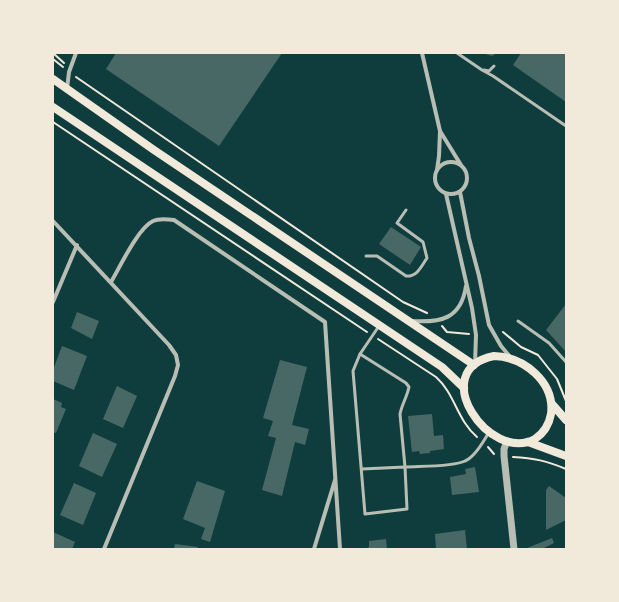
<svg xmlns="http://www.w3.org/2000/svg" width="619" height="602" viewBox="0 0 619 602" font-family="'Crimson Pro',serif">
  <rect width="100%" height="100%" fill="#0f3d3e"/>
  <g fill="#486865">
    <polygon points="116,53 282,53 219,146 106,69"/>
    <polygon points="482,53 497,53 492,56"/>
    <polygon points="521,53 566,53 566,102 513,65"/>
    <polygon points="391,227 421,247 410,265 379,244"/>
    <polygon points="566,304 566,352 546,330"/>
    <polygon points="77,312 99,321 92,339 71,328"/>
    <polygon points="62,346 87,356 74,390 53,381 53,370"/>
    <polygon points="280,360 307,367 292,425 309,429 305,445 295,442 282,496 262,490 276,438 268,436 273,421 263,418"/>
    <polygon points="117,386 137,396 123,428 103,419"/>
    <polygon points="53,399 62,403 61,407 66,409 56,433 53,432"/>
    <polygon points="432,414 434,436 443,435 444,449 430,451 430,453 420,454 419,451 412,452 408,416"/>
    <polygon points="93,433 117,444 102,477 79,466"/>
    <polygon points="475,467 479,492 452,495 450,477 466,474 465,469"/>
    <polygon points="197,481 225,491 210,542 201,539 205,528 183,519"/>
    <polygon points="74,483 96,493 83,525 60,515"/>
    <polygon points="549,486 566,498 566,520 546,530 546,490"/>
    <polygon points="465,530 467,549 436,549 435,534"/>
    <polygon points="53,532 75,542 72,549 53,549"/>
    <polygon points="552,538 554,543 542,549 528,549 527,548"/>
    <polygon points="386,539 387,549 365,549 369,547 369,541"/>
    <polygon points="175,544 198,547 197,549 174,549"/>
  </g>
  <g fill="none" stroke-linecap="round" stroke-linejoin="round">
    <g stroke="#f1e9da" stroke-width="2">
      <polyline points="53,53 64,63"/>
      <polyline points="53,59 63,67"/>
      <polyline points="76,77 403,302 427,313"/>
      <polyline points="53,122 367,332"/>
      <polyline points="442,326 447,332 469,334"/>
      <polyline points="503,332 521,347 538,355 557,379 566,401"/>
      <path d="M378 339 436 377C455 394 457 420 477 437"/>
      <polyline points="488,447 494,454"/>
      <path d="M513 457C534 458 547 461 566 469"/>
    </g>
    <g stroke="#b8beb3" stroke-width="3">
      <polyline points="457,53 482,70 493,76 566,126"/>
      <polyline points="484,70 489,71 494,66"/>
      <path d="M366 256H377L406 276C417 277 421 267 427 258L423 242 397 223 406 210"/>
      <polyline points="518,321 549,343 566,362"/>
      <path d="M379 326 360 354 406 383 409 387C407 397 402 404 400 414L405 467C420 466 453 467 465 461 475 457 484 441 489 432"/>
      <polyline points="360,354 353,371 365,514 407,509 405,467 362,469"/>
    </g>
    <g stroke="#b8beb3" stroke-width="4">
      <polyline points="422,53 440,131"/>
      <polyline points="67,89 69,72 76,53"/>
      <circle cx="451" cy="178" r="16"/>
      <polyline points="437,170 439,156 440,131 461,165"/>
      <polyline points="460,192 469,238 479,276 489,325 501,346 511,358"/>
      <polyline points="446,194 472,308 476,335 475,364"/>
      <polyline points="53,221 169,345 176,355 178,365 175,376 104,549"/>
      <path d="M111 282C120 267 138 228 153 221 159 218 167 219 174 220L325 322 340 549"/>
      <polyline points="53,302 77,245"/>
      <path d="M411 321C441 323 461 319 466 286"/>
      <polyline points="314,549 335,480"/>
    </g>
    <polyline stroke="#b8beb3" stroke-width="7" points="507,441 504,449 504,456 514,549"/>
    <g stroke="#f1e9da" stroke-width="8">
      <polyline points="53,79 154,150 474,365"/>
      <polyline points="53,107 442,367 464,388"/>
      <path d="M494 356C524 357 555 382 551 414 549 425 544 433 535 439 490 464 425 370 494 356Z"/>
      <polyline points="552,404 566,420"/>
      <polyline points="528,442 566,456"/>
    </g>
  </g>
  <rect width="619" height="602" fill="none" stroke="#f1e9da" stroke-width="108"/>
</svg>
